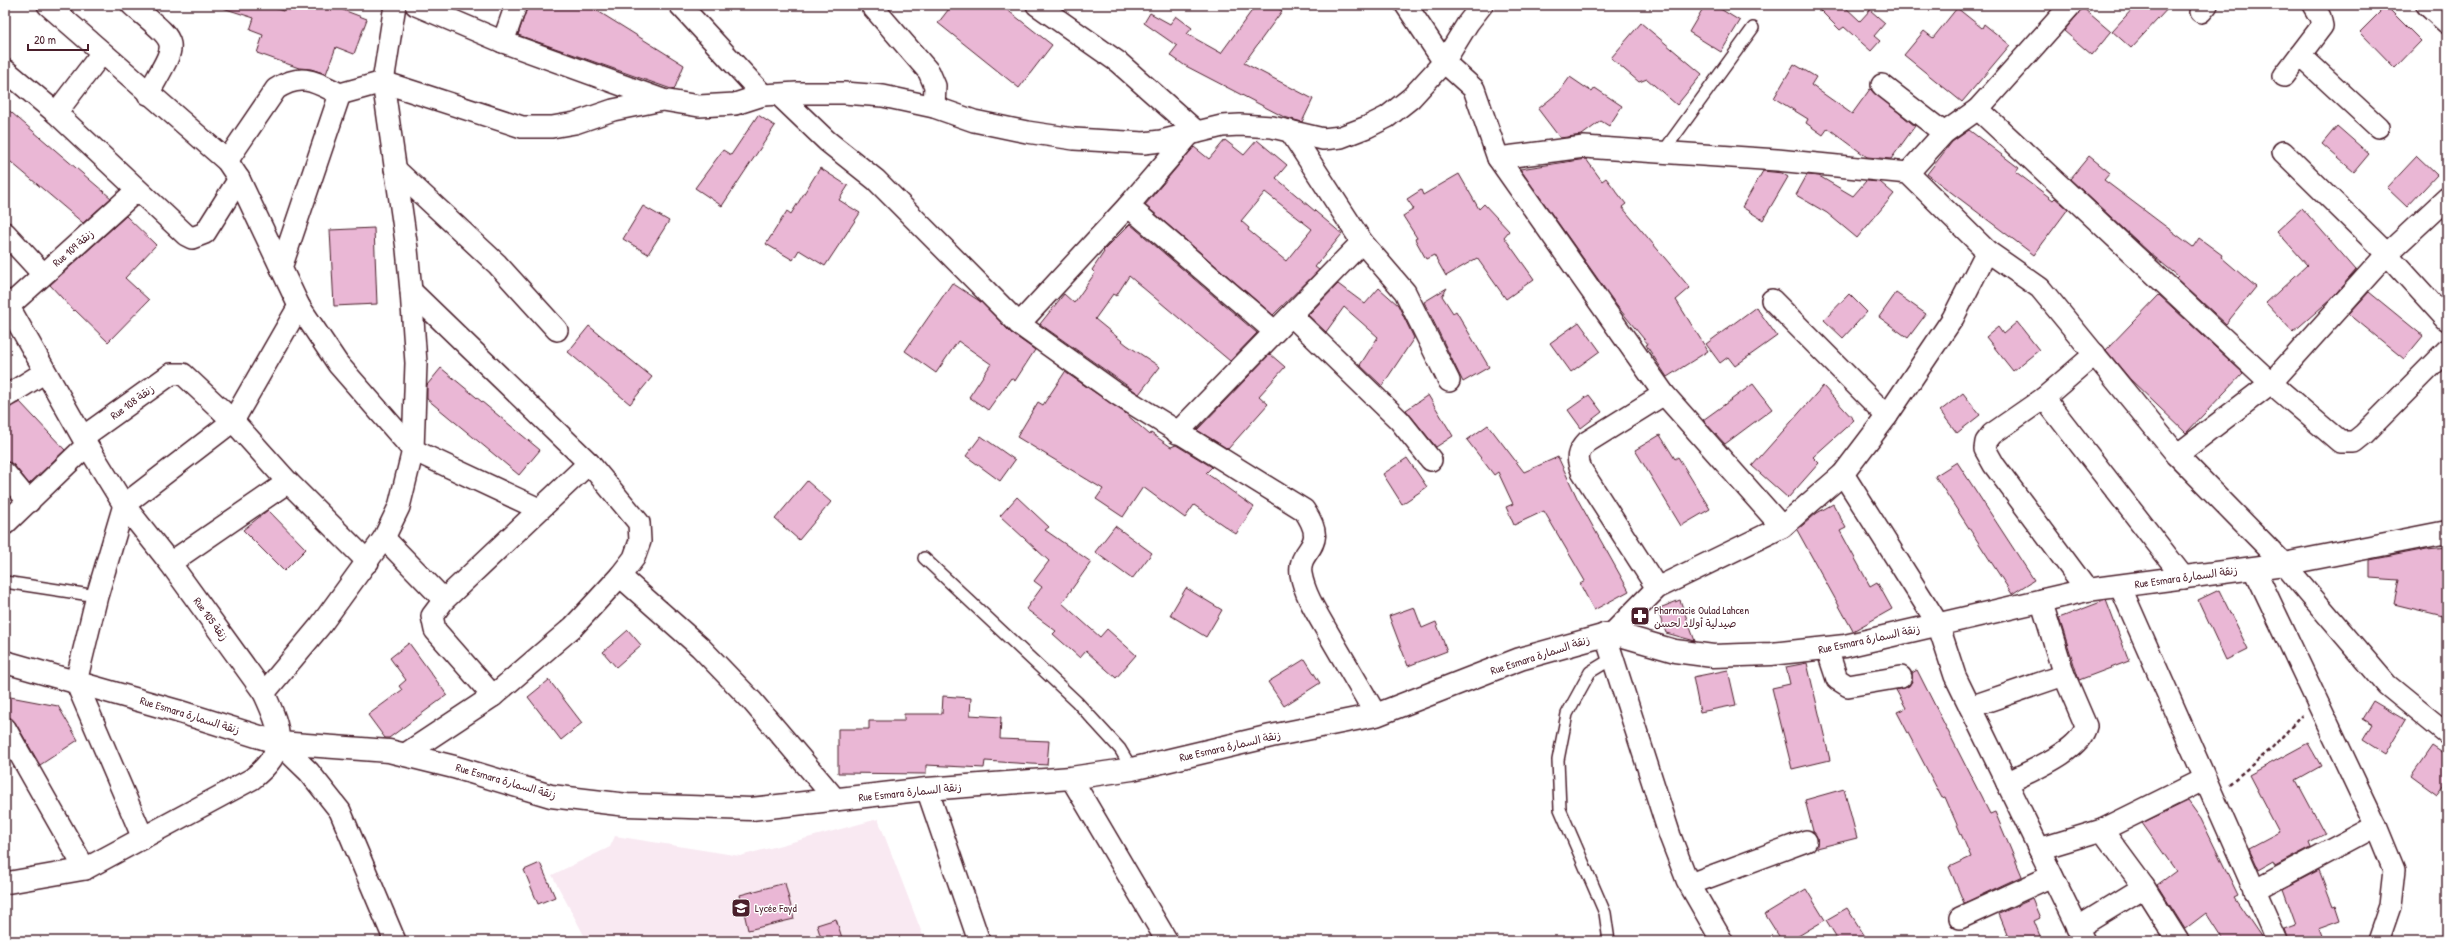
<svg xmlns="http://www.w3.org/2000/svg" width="2452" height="946" viewBox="0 0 2452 946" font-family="'Patrick Hand','Playpen Sans Arabic',sans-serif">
  <rect width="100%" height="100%" fill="#fff"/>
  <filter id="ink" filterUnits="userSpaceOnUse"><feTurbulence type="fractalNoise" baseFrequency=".025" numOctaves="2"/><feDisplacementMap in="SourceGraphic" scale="8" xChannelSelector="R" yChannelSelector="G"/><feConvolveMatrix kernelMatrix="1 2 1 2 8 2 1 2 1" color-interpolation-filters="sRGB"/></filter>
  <g filter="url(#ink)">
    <polygon fill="#f9e9f2" points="878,819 925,941 587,941 552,875 610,847 615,836 740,856"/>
    <g fill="#eab7d5" stroke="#4a1f2b" fill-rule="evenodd">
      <polygon points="223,5 265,5 283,11 285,5 330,5 367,19 354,54 336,47 326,74 311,69 299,68 257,53 263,35 250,30 254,18 223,8"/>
      <polygon points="528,5 588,5 684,65 674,90 518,35"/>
      <polygon points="952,5 1001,5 1052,45 1019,88 938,23"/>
      <polygon points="1256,5 1274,5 1282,11 1244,63 1313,99 1302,122 1284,117 1184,65 1170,55 1177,46 1144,23 1150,13 1170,24 1176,16 1192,28 1187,34 1221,53"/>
      <polygon points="1705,5 1714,5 1740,21 1721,52 1689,32"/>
      <polygon points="1815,5 1843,5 1860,21 1870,10 1885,23 1874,36 1880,41 1871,51 1844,27 1840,30"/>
      <polygon points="2136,5 2171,5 2131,48 2112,31"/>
      <polygon points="2386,6 2421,41 2395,68 2360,32"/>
      <polygon points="1957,8 1982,28 1984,24 2010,45 1962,102 1904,55 1924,31 1933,38"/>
      <polygon points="2083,8 2111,32 2092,55 2064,31"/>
      <polygon points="1641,23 1702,74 1677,105 1647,79 1639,82 1611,58"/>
      <polygon points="1794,64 1816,77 1811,85 1852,114 1870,89 1915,126 1891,159 1867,157 1828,128 1823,135 1806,123 1808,119 1774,98"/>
      <polygon points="1570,77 1592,92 1595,88 1622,106 1609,126 1601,121 1582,135 1560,138 1538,109 1559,92"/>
      <polygon points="5,107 111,198 83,223 5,157"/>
      <polygon points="758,115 775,126 722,206 695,188 723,150 731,155"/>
      <polygon points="2337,126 2369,154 2354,172 2322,144"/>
      <polygon points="1969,130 2019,168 2016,172 2053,200 2055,198 2068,209 2034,255 1927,174 1952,142"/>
      <path d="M1225 140 1244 155 1257 140 1287 165 1276 178 1342 234 1315 267 1319 270 1273 315 1145 205 1194 147 1209 159ZM1265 192 1312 229 1286 261 1248 230 1249 228 1241 221Z"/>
      <polygon points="2089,156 2110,173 2104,180 2193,247 2199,238 2222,255 2221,257 2256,287 2226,324 2176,278 2178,276 2151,254 2070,179"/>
      <polygon points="2417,156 2437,175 2407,207 2387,188"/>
      <polygon points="1586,159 1602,181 1606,178 1626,204 1622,207 1690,288 1676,300 1708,351 1667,377 1646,345 1648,344 1617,306 1520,169"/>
      <polygon points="820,168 848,186 839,200 860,213 825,266 799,250 793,260 766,244 787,211 791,214"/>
      <polygon points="1763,171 1782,173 1788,177 1763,220 1742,207"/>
      <polygon points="1459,174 1479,209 1484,204 1509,231 1504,237 1534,279 1506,299 1477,258 1446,276 1434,255 1426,259 1415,239 1417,238 1403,216 1414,209 1407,199 1421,190 1423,195"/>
      <polygon points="1807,175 1819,176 1853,196 1866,181 1880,182 1894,194 1857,238 1827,213 1796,195"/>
      <polygon points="643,206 669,221 648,254 623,239"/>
      <polygon points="2302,208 2356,270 2331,299 2293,332 2266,303 2307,265 2277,231"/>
      <polygon points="126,216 156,245 125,278 149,300 108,342 75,310 74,311 50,285"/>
      <polygon points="1130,224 1257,333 1230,361 1129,276 1116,296 1113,294 1095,319 1127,345 1160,367 1139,394 1040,324 1064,294 1074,303 1095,273 1092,270 1104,252 1103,251"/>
      <polygon points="374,228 377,304 334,306 330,230"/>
      <polygon points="952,283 981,302 1011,333 1035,350 1015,381 1011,378 988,410 969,397 991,364 958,341 936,373 905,351"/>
      <polygon points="1338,284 1365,304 1379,288 1398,305 1414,338 1382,386 1360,365 1378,337 1344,307 1326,332 1308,315"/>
      <polygon points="1447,288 1442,296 1453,313 1456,311 1489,367 1463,382 1424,302"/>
      <polygon points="2369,292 2423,336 2404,359 2349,314"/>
      <polygon points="1896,293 1926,314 1908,338 1879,317"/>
      <polygon points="1849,294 1867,312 1843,338 1824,320"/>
      <polygon points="2159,295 2243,373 2186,433 2130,379 2106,350"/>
      <polygon points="1756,307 1777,336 1735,366 1728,357 1720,363 1706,344"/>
      <polygon points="1579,322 1600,351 1571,372 1550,343"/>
      <polygon points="2017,322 2039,350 2013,371 1986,337 1998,327 2003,334"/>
      <polygon points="589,326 652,377 630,404 568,352"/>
      <polygon points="1270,354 1285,367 1259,396 1268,404 1228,449 1197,430"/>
      <polygon points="441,368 540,450 519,475 427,399 427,385"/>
      <polygon points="1065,372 1125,413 1150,435 1151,433 1171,447 1176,445 1212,467 1206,473 1254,507 1236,534 1194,505 1185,518 1143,487 1123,517 1096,499 1103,489 1017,437 1038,402 1043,405"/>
      <polygon points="1753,384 1772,409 1725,444 1703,420"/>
      <polygon points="1823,386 1854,420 1813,457 1819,463 1788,498 1752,466"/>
      <polygon points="1963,393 1980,415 1957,433 1940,411"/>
      <polygon points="1428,395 1453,436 1436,447 1406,410"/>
      <polygon points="1589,395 1602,412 1581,428 1568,410"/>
      <polygon points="20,402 65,450 29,484 14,465 5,461 5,409"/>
      <polygon points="1488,425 1524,472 1558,457 1578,500 1629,591 1594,610 1580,584 1585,581 1544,511 1514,525 1506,507 1513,504 1498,472 1494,475 1467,440"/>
      <polygon points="1660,435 1675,459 1678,457 1710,509 1681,526 1635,450"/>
      <polygon points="981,436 1015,460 1000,481 966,456"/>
      <polygon points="1407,458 1427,487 1402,504 1383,474"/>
      <polygon points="1957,462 2034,580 2012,594 1935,476"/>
      <polygon points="807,481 831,502 799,540 775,519"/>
      <polygon points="1017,497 1049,527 1045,530 1091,562 1062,603 1100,637 1107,629 1136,655 1116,678 1086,651 1080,658 1053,634 1056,631 1026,609 1042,587 1034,581 1049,561 1000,516"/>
      <polygon points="1833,504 1846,528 1840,531 1870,586 1877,582 1892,609 1853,631 1797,530 1817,513"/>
      <polygon points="268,510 306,549 284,571 243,530"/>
      <polygon points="1115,526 1152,553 1132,579 1095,552"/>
      <polygon points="2447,547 2447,617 2394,604 2399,580 2370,578 2370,560 2427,549"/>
      <polygon points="1186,588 1222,610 1206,637 1170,615"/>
      <polygon points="2219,590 2248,649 2226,660 2198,600"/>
      <polygon points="1680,600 1695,641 1666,633 1657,609"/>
      <polygon points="2106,600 2129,661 2079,680 2059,618"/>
      <polygon points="1414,607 1422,628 1436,622 1447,651 1408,666 1389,616"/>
      <polygon points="628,630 641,645 616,667 603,652"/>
      <polygon points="409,643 447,695 389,738 385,738 368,715 402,690 399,686 406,680 390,658"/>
      <polygon points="1305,659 1320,683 1284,706 1268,682"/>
      <polygon points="1807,663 1830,760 1792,769 1772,688 1790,684 1786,667"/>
      <polygon points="1728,670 1736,705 1700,712 1693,677"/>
      <polygon points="1917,670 1990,814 1995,812 2022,876 1964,903 1949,867 1971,857 1945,797 1942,798 1897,712 1906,708 1896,690 1909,686 1912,681 1912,673"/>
      <polygon points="549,680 582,723 561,740 528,697"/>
      <polygon points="5,696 58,706 78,740 40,765 15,722 5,715"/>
      <polygon points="943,696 971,698 970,715 1001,717 1000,739 1049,741 1047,765 985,761 984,768 926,765 926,774 838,773 838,729 869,729 869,721 904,721 904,714 942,714"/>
      <polygon points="2373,701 2405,720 2385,754 2363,740 2372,725 2362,719"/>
      <polygon points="2308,743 2321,766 2296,780 2325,834 2309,842 2311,847 2275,866 2273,862 2259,870 2249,848 2279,832 2249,775"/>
      <polygon points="2432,746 2447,756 2447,782 2437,795 2411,776"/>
      <polygon points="1844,789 1857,838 1817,848 1817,837 1813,831 1805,800"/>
      <polygon points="2188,801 2201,819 2238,895 2234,897 2264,941 2224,941 2206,913 2185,929 2157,885 2176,871 2142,823"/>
      <polygon points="540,863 555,897 538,904 524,870"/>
      <polygon points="2319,870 2333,906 2336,905 2341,920 2319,928 2324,941 2289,941 2285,929 2296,925 2283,889"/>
      <polygon points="785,883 794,919 748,930 740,895"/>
      <polygon points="1806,889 1825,920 1790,941 1782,941 1765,914"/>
      <polygon points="2032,899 2040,918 2034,921 2042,941 2010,941 1999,914"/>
      <polygon points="1847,908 1868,941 1839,941 1826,920"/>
      <polygon points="836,919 843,941 822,941 817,925"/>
    </g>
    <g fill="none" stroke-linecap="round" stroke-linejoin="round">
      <g stroke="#4a1f2b" stroke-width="14">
        <g id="service">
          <polyline points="1663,152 1753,28"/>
          <polyline points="924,558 1077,702 1120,749 1132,769"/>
          <polyline points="5,582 97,596"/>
          <polyline points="1609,941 1605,913 1560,809 1558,760 1567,714 1590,672 1613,658"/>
        </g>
      </g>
      <g stroke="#4a1f2b" stroke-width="24">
        <g id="minor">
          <polyline points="48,5 227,161 239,179 299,306 338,364 413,450 539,509"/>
          <path d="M132 5C181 47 179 38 148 94"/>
          <polyline points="416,5 503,42 663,100 699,106 735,104 763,95 797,93 844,93 883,96 934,107 974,121 1027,132 1074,139 1144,143 1161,141 1222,126 1240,125 1272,127 1323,139 1341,137 1367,127 1387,117 1411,98 1444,62 1468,23 1482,5"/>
          <polyline points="680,5 763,95"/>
          <polyline points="871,5 929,72 935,86 934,107"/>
          <polyline points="1037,5 1118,62 1197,132"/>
          <polyline points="1406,5 1444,62 1474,89 1498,158 1664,394 1782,527"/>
          <polyline points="2427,5 2447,23"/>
          <polyline points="2201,12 2207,5"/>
          <polyline points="503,42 516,5"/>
          <polyline points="2300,55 2378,127"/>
          <polyline points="5,70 56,113 186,235 192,238 205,233 239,179"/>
          <polyline points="2284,76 2322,26 2320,17 2313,5"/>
          <polyline points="1882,85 1944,133"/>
          <path d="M779 95 827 141 876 180 1019 324 1117 394 1304 510C1331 549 1297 547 1301 574 1305 597 1320 618 1331 638 1346 664 1361 689 1376 715"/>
          <polyline points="1978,109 2271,383 2340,442 2354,442 2364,434 2447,350"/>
          <polyline points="56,113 102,53"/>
          <polyline points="1290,131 1362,242 1405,292 1449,381"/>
          <polyline points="2283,152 2387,254 2447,320"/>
          <polyline points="1498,158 1584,147 1777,160 1908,173 1987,251 2040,288 2177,455 2284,564 2387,685 2447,734"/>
          <path d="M227 161 276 89C302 72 315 82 340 94L383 82 522 127H552L575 123 613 110 662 100"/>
          <polyline points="395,169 497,264 557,330"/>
          <polyline points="1908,173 1944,133 1978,109 2071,5"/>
          <polyline points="1128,206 1274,331"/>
          <polyline points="5,233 43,274"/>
          <polyline points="281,268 340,94"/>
          <path d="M5 300 87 445 124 505 170 563 264 693C282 732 288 750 252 779L85 869 5 883"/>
          <polyline points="1772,300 1887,416"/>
          <polyline points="9,306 136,191"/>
          <polyline points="1292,316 1400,421 1431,460"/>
          <polyline points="1019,324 1128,206 1190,134"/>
          <polyline points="5,397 45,372"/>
          <polyline points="2044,398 2184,578"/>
          <polyline points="1177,433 1362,242"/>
          <polyline points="83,437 171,374 183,374 233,421 288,482 368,562"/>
          <polyline points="2177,455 2271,383 2387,254 2447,198"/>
          <polyline points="5,473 29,502"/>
          <polyline points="1843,474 1938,624 1955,676 2084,941"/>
          <polyline points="5,524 87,445"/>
          <polyline points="384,538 444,600"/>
          <polyline points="170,563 288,482"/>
          <polyline points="2254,568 2376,826 2394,870 2390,906 2378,941"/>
          <polyline points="620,576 700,647 752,701 836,800"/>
          <polyline points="2120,586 2277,941"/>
          <path d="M1657 588 1582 471C1576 458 1577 452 1587 442L1664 394"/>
          <polyline points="2087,590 1994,465 1985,449 1986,442 1992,434 2044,398 2095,354"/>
          <polyline points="1613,633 1657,588 1782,527 1843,474 1887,416 1953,318 1987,251"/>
          <polyline points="1605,634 1670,836 1687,880 1722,941"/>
          <polyline points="1827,649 1837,679 1848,686 1901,677"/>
          <polyline points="264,693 320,626 384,538 399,507 413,450 416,363 411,291 407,249 383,82 395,5"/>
          <polyline points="493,696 435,630 432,616 444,600 589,463"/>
          <polyline points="1970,707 2064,675"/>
          <polyline points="5,728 85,869"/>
          <polyline points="279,743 309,772 340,811 395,941"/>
          <polyline points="404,755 493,696 573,627 620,576 634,558 640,541 639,523 589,463 411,291"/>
          <polyline points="1071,778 1167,941"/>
          <path d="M2007 783C2029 771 2080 752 2086 726L2064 675 2041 600"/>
          <polyline points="927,789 979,941"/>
          <polyline points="2102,830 2144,887 2178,941"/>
          <polyline points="143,838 76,682 97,596 124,505 233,421 299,306"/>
          <polyline points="2039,849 2102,830 2205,779"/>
          <polyline points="1690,884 1806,841"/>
          <polyline points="2254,891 2376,826"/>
          <polyline points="1960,918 2052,876"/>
          <polyline points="2077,928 2144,887"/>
        </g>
      </g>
      <g stroke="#4a1f2b" stroke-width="25">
        <polyline id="tertiary" points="5,662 177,711 279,743 389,751 454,767 551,796 627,805 751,809 927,789 1071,778 1132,769 1271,736 1376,715 1520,659 1613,633 1675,651 1713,656 1771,654 1845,646 2087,590 2284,564 2447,532"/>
      </g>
      <polyline stroke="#4a1f2b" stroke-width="2.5" stroke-dasharray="4 3" stroke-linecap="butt" points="2229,784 2270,750 2302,715"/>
      <use href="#service" stroke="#fff" stroke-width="11"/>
      <use href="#minor" stroke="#fff" stroke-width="21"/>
      <use href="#tertiary" stroke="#fff" stroke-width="22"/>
    </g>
  </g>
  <defs>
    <g id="pharmacy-square" transform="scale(1)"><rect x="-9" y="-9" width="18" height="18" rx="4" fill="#4a1f2b" stroke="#fff"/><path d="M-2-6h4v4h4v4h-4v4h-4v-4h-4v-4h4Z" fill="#fff"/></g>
    <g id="university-square" transform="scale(1)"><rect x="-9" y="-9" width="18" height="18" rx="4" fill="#4a1f2b" stroke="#fff"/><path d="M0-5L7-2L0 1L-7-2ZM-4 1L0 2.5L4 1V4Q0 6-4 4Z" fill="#fff"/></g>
  </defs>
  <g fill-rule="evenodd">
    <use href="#pharmacy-square" x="1640" y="616"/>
    <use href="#university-square" x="741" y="908"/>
  </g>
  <g text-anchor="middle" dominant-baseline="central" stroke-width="3" stroke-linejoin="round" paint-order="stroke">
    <g font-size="11" fill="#4a1f2b" stroke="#fff">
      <text transform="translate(73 248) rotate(-41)">Rue 109 زنقة</text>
      <text transform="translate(132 402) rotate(-36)">Rue 108 زنقة</text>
      <text transform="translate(2186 577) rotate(-8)">Rue Esmara زنقة السمارة</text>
      <text transform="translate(211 619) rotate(54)">Rue 105 زنقة</text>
      <text transform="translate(1869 639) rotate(-12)">Rue Esmara زنقة السمارة</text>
      <text transform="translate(1540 655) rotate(-18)">Rue Esmara زنقة السمارة</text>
      <text transform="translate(190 715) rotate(17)">Rue Esmara زنقة السمارة</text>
      <text transform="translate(1230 746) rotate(-13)">Rue Esmara زنقة السمارة</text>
      <text transform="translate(506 781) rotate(16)">Rue Esmara زنقة السمارة</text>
      <text transform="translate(910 792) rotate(-6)">Rue Esmara زنقة السمارة</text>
    </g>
    <g font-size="11" fill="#4a1f2b" stroke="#fff" text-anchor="start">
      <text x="1654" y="610">Pharmacie Oulad Lahcen<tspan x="1654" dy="13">صيدلية أولاد لحسن</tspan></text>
      <text x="755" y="908">Lycée Fayd</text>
    </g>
  </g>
  <rect width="2452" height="946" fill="none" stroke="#fff" stroke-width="20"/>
  <rect x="10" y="10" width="2432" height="926" fill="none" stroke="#4a1f2b" stroke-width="1.5" filter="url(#ink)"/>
  <path d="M28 44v6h60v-6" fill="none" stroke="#4a1f2b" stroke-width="2"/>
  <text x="34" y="44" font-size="12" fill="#4a1f2b" stroke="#ffffff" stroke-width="3" paint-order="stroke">20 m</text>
</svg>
